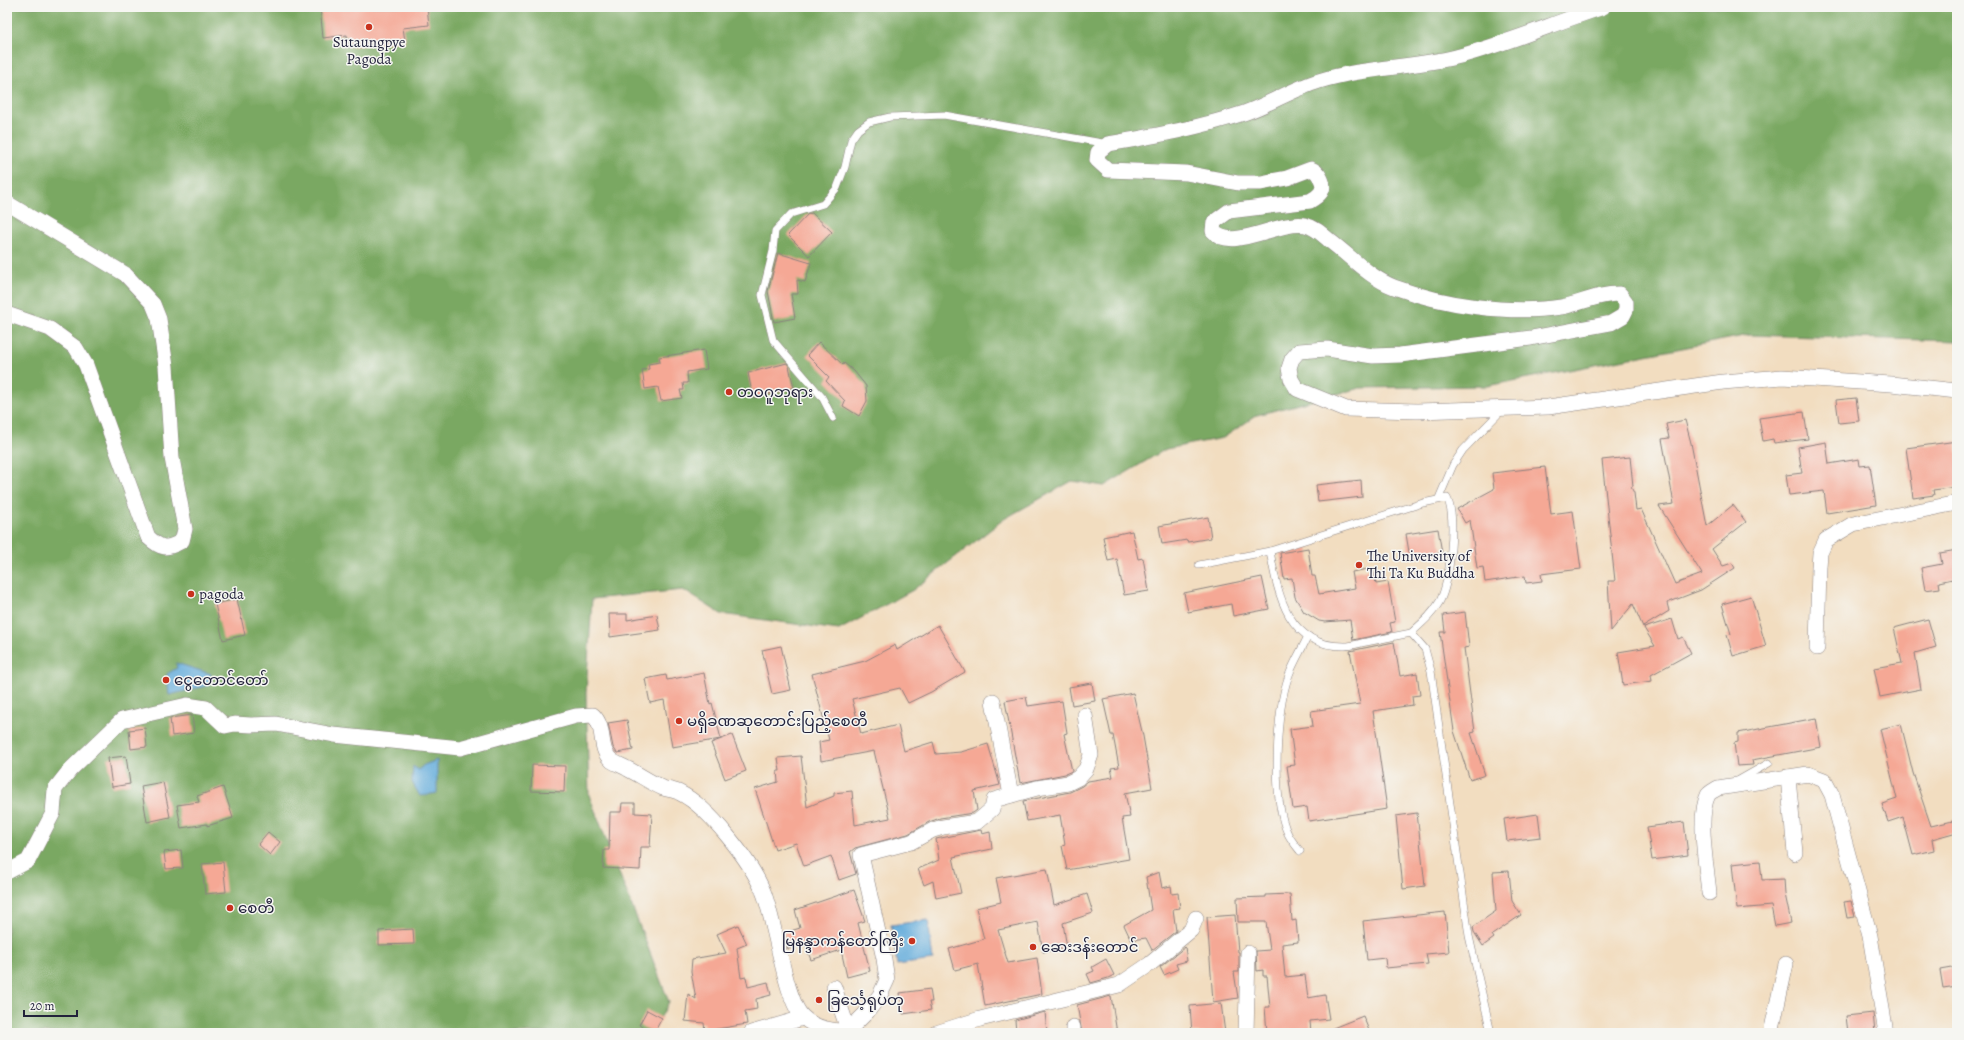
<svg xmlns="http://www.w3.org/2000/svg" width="1964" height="1040" viewBox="0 0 1964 1040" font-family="Alegreya,'Noto Sans Myanmar',serif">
  <rect width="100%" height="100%" fill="#f6f6f2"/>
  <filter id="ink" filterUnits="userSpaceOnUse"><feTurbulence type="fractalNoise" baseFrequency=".025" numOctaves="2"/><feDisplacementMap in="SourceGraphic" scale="8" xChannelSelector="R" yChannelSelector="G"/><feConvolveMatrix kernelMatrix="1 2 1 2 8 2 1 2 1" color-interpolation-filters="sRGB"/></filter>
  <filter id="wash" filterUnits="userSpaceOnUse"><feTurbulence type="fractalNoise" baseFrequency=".012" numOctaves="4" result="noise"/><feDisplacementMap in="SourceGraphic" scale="16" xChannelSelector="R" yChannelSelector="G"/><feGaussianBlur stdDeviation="0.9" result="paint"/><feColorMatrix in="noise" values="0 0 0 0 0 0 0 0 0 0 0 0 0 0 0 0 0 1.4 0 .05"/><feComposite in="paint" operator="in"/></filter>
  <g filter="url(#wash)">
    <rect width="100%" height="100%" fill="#f2ddc0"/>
    <polygon fill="#7aa862" stroke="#4e654e" points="7,7 1957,7 1957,341 1749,335 1487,386 1360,388 1257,415 1223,438 1166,449 1104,486 1072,481 1004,519 913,590 839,630 721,614 683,590 592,599 586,693 589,795 669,1002 652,1033 7,1033"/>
    <g fill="#64acdb" stroke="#43678b">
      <polygon points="176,663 211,674 210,685 169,695 167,674 177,668"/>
      <polygon points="437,760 437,793 420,796 412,782 413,766 418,770 424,765"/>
      <polygon points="928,920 933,960 897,965 891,925"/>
    </g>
    <g id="blocks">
      <g fill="#f5a895">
        <polygon points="320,7 427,7 429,25 403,28 405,41 348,47 347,35 323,38"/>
        <polygon points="812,213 832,232 809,256 788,235 808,214"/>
        <polygon points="778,253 811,263 805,282 797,280 798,294 791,294 795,318 774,322 768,291"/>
        <polygon points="819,342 843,365 844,363 854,371 866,386 867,401 859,416 843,406 845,401 826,381 829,377 807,355"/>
        <polygon points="704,350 707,369 687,372 688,383 683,383 684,390 680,390 682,398 661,401 658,387 645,389 642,370 649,369 648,364 660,362 659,357"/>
        <polygon points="787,363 789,366 794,388 753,398 748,373"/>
        <polygon points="1856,398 1859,421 1839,423 1836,400"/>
        <polygon points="1804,412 1808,439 1774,443 1773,439 1763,441 1759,418"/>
        <polygon points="1685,420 1691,443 1707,526 1733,505 1746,522 1712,549 1723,566 1732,563 1735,568 1701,590 1667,603 1669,611 1643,627 1633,604 1611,631 1608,581 1615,581 1602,460 1630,457 1633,486 1631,487 1634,493 1636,510 1641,509 1675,584 1702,574 1659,506 1674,504 1662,439 1669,438 1666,424"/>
        <polygon points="1957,441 1957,487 1933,490 1934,495 1913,498 1906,448"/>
        <polygon points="1826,442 1829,464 1859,459 1860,466 1870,465 1876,505 1827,513 1824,491 1789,495 1786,475 1802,473 1798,447"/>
        <polygon points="1545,467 1551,514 1573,511 1581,569 1541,574 1542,581 1526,583 1525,576 1485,582 1483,567 1477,568 1470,520 1465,523 1457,509 1494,489 1492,473"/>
        <polygon points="1361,480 1362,497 1318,502 1316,485"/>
        <polygon points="1208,517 1211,538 1188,542 1187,540 1162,544 1159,526"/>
        <polygon points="1438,529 1442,553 1410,558 1406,534"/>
        <polygon points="1132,531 1138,559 1143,558 1149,591 1124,595 1117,559 1108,561 1103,537"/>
        <polygon points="1308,548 1312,576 1315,576 1319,594 1355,588 1352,572 1373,568 1376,584 1388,582 1395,622 1390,623 1392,632 1353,640 1350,620 1325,622 1319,621 1304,612 1295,597 1292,578 1284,579 1280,553"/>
        <polygon points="1957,550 1957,578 1939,582 1940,588 1925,590 1921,568 1942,564 1940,553"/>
        <polygon points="1262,577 1269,609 1233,616 1231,604 1188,612 1184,593"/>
        <polygon points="1751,596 1766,646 1733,656 1727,635 1731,634 1722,604"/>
        <polygon points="237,599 245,635 223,640 215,604"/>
        <polygon points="1465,612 1469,647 1464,648 1475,732 1471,733 1485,775 1470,780 1454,731 1440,632 1445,632 1443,615"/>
        <polygon points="609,614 627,614 627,620 657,615 660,630 610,637"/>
        <polygon points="1672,619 1678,639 1683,637 1691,653 1651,675 1652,681 1623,685 1618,652 1655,646 1644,628"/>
        <polygon points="1928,619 1936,647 1915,653 1921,689 1880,697 1874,668 1902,663 1894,628"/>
        <polygon points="938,625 965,672 931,692 908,703 900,688 852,699 861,734 898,725 904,751 933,742 936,754 961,752 988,744 1000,785 974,791 977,810 973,813 940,818 929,822 908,834 855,848 850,852 856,874 839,880 831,856 804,866 796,843 775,850 755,789 778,782 777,771 780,771 778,758 801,756 807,807 834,796 834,793 852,791 855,825 890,818 874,751 821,761 819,742 829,740 812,674 865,661 895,645 897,650"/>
        <polygon points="1394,642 1400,676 1417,673 1420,695 1412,696 1413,705 1373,711 1387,809 1309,821 1307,807 1293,809 1287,766 1295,765 1290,729 1313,726 1311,711 1360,704 1350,651"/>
        <polygon points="781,646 791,690 772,694 762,650"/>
        <polygon points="704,673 710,704 712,703 721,739 672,747 664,700 650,703 645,679 666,675 667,680"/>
        <polygon points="1092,683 1095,701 1072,705 1069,687"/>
        <polygon points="1133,693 1143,736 1152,788 1125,793 1130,817 1122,818 1129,859 1067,870 1062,846 1065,845 1060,815 1027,821 1023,801 1070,792 1082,786 1088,781 1113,777 1111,768 1119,767 1113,735 1111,735 1103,699"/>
        <polygon points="1026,697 1028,706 1062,701 1067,733 1064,734 1072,771 1065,774 1020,783 1005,701"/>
        <polygon points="192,715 194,733 172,736 170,718"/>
        <polygon points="1816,718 1821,747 1752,760 1753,765 1737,766 1734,743 1738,742 1738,733"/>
        <polygon points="627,720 633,750 617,753 613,747 608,723"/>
        <polygon points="1901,724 1913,773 1931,826 1957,820 1957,832 1932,839 1934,850 1913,855 1903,817 1888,822 1882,804 1897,799 1880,729"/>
        <polygon points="145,728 147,747 131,749 129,730"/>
        <polygon points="732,735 746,771 725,779 711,743"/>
        <polygon points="126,756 130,784 112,787 108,758"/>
        <polygon points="532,765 565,766 564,792 531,791"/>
        <polygon points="163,782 170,817 147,822 141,786"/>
        <polygon points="223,787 233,818 207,826 207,824 181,828 177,805 199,802 197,796"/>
        <polygon points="622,803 635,803 635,813 652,814 650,847 641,847 640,870 603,868 604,850 609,850 610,812 621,812"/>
        <polygon points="1417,813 1425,886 1403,889 1396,816"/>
        <polygon points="1538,814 1541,837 1507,841 1504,819"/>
        <polygon points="1684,822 1688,855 1652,860 1647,827"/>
        <polygon points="981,830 982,834 990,832 992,849 953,857 961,893 936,898 933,881 924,885 918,869 939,860 936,839"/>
        <polygon points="268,832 280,842 270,855 258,844"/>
        <polygon points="181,850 183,868 166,869 164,852"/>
        <polygon points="1760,861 1762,880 1784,879 1785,894 1791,923 1775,926 1771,906 1737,909 1732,864"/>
        <polygon points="223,862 226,892 205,894 202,864"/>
        <polygon points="1047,869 1054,905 1087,894 1093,913 1063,923 1067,948 1043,952 1038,922 998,930 1008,963 1037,958 1042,994 985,1006 978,964 955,970 949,949 984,939 976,908 1001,902 996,878"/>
        <polygon points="1509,871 1512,901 1521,915 1492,935 1494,938 1483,946 1474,932 1473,927 1496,911 1493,872"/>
        <polygon points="1159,872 1162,888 1171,886 1172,894 1178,893 1180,908 1173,909 1176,931 1152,950 1146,938 1131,940 1124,925 1151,910 1146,877"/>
        <polygon points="854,890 865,921 858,923 870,971 847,977 841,950 811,960 805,944 788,949 784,933 800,928 795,910"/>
        <polygon points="1290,894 1292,921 1296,920 1298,942 1282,944 1285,977 1305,975 1308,998 1325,995 1329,1019 1310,1021 1311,1033 1267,1033 1265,1007 1270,1007 1267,976 1263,976 1263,970 1257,971 1256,951 1270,950 1266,922 1238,922 1237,898 1266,897 1266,895"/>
        <polygon points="1851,901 1855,917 1847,918 1844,902"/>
        <polygon points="1445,912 1449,952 1426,954 1428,964 1386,968 1385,958 1367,960 1363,921"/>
        <polygon points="1235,915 1238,952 1239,952 1239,972 1234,972 1238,998 1213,1002 1207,917"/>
        <polygon points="738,925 747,944 737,948 741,978 746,977 748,987 768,982 771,995 756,999 757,1009 745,1011 747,1024 705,1031 704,1023 685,1021 688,994 696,999 691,971 692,959 726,953 717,934"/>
        <polygon points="413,929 414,944 379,945 379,931"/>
        <polygon points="1185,947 1187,961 1176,964 1178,969 1164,975 1160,967"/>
        <polygon points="1106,959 1114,975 1108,978 1091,983 1087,974 1094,971 1092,967"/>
        <polygon points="1957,967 1957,986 1943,988 1940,970"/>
        <polygon points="930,989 932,1002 929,1002 931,1010 903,1014 900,993"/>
        <polygon points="1111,996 1117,1033 1082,1033 1077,1005"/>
        <polygon points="1221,1003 1225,1033 1192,1033 1190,1006"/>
        <polygon points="647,1010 662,1018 654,1033 639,1025"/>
        <polygon points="1045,1012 1047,1033 1016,1033 1015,1020"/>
        <polygon points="1873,1013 1875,1033 1848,1033 1846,1016"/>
        <polygon points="1363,1016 1370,1033 1323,1033 1323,1032"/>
      </g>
    </g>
  </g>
  <g filter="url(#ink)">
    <use href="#blocks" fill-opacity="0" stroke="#8a807e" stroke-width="1"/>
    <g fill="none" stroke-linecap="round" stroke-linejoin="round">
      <g stroke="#8a807e" stroke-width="8">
        <g id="service">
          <polyline points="833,418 822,397 773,340 762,295 773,251 775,231 791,214 823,204 837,188 845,167 851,140 858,130 869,122 890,117 944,115 1108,144"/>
          <polyline points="1439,498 1453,465 1463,450 1502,410"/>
          <path d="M1270 551C1278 596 1288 647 1345 646 1352 646 1360 643 1366 642 1381 639 1396 636 1411 633L1425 649 1431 671 1469 936 1491 1033"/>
          <path d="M1199 565 1270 551 1423 503 1447 498C1457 517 1450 581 1440 601 1433 614 1422 623 1411 633"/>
          <polyline points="1739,780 1769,763"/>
          <path d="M1300 851C1296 846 1291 840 1288 834 1271 798 1276 711 1289 675 1294 662 1302 649 1308 636"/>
        </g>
      </g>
      <g stroke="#8a807e" stroke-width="16">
        <g id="minor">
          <path d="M1603 7C1554 23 1506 44 1456 57 1411 68 1364 67 1319 81 1293 89 1270 104 1244 113 1199 128 1154 136 1108 144L1098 152 1097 160 1108 170 1186 173 1238 183H1261L1287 178 1311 169C1318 171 1325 183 1322 190 1320 196 1314 198 1310 201L1229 211 1214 222 1213 231C1232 253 1279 220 1305 225 1315 227 1323 235 1330 241 1350 256 1370 278 1394 287 1443 305 1509 315 1561 307 1580 304 1600 293 1620 294L1626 302V310L1623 316 1611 323 1531 338 1400 355 1373 356 1327 349 1299 351 1292 359 1289 368 1291 379 1297 389 1346 409 1417 411 1548 407 1723 382 1782 377 1891 384 1957 391"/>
          <path d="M7 203 125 274 153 304 159 319 166 366 172 458 185 529 182 541C166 550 161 549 148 537L86 365 76 348 50 329 7 314"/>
          <polyline points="1817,648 1819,567 1820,553 1826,540 1853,524 1957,503"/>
          <polyline points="993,701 1011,795"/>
          <polyline points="1788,777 1795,853"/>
          <path d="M7 872 28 861 53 813 55 789 70 770 122 720 187 705 206 708 225 726 235 724 251 725 276 724 334 735 460 748 576 716 593 715C607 729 597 748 612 761 617 764 623 766 628 769 640 775 651 783 663 788 669 790 675 790 680 793 709 807 751 862 763 891 775 919 785 1001 803 1017 814 1028 834 1032 848 1031L868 1011 880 995 887 980 884 959 861 855 911 842 933 830 943 827 977 822 992 809 994 800 1037 788 1068 783 1078 778 1086 769 1091 755 1085 715"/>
          <path d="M1709 893C1707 869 1697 817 1708 795 1710 792 1715 790 1718 788L1808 774 1824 780 1832 795 1870 936 1886 1033"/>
          <polyline points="834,987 849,1033"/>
          <polyline points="1073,1027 1073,1033"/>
          <polyline points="751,1033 803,1018"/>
          <polyline points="936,1033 980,1019 1119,985 1150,964 1191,930 1196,918"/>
          <polyline points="1246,1033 1248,953"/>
          <polyline points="1771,1033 1786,964"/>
        </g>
      </g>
      <use href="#service" stroke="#fff" stroke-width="7"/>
      <use href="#minor" stroke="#fff" stroke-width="15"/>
    </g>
  </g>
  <g fill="#c8321e" stroke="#f6f6f2" stroke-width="1.5">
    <circle cx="369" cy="27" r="4"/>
    <circle cx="729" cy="392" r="4"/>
    <circle cx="1359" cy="565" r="4"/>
    <circle cx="191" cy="594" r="4"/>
    <circle cx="166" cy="680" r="4"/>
    <circle cx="679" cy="721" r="4"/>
    <circle cx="230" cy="908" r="4"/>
    <circle cx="912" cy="941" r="4"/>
    <circle cx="1033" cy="947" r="4"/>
    <circle cx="819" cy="1000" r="4"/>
  </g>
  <g text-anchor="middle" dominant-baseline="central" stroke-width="3" stroke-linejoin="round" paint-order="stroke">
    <g font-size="15" fill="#22223b" stroke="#f6f6f2" text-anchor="start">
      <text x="369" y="42" text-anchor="middle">Sutaungpye<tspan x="369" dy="17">Pagoda</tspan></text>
      <text x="737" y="392">တဝဂူဘုရား</text>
      <text x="1367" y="556">The University of<tspan x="1367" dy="17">Thi Ta Ku Buddha</tspan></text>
      <text x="199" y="594">pagoda</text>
      <text x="174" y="680">ငွေတောင်တော်</text>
      <text x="687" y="721">မရှိခဏဆုတောင်းပြည့်စေတီ</text>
      <text x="238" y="908">စေတီ</text>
      <text x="904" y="941" text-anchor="end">မြနန္ဒာကန်တော်ကြီး</text>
      <text x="1041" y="947">ဆေးဒန်းတောင်</text>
      <text x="827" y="1000">ခြင်္သေ့ရုပ်တု</text>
    </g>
  </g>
  <rect width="1964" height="1040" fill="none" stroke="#f6f6f2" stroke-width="24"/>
  <path d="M24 1010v6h53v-6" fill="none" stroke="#22223b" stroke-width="2"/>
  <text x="30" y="1010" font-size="12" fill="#22223b" stroke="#f6f6f2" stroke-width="3" paint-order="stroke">20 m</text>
</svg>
